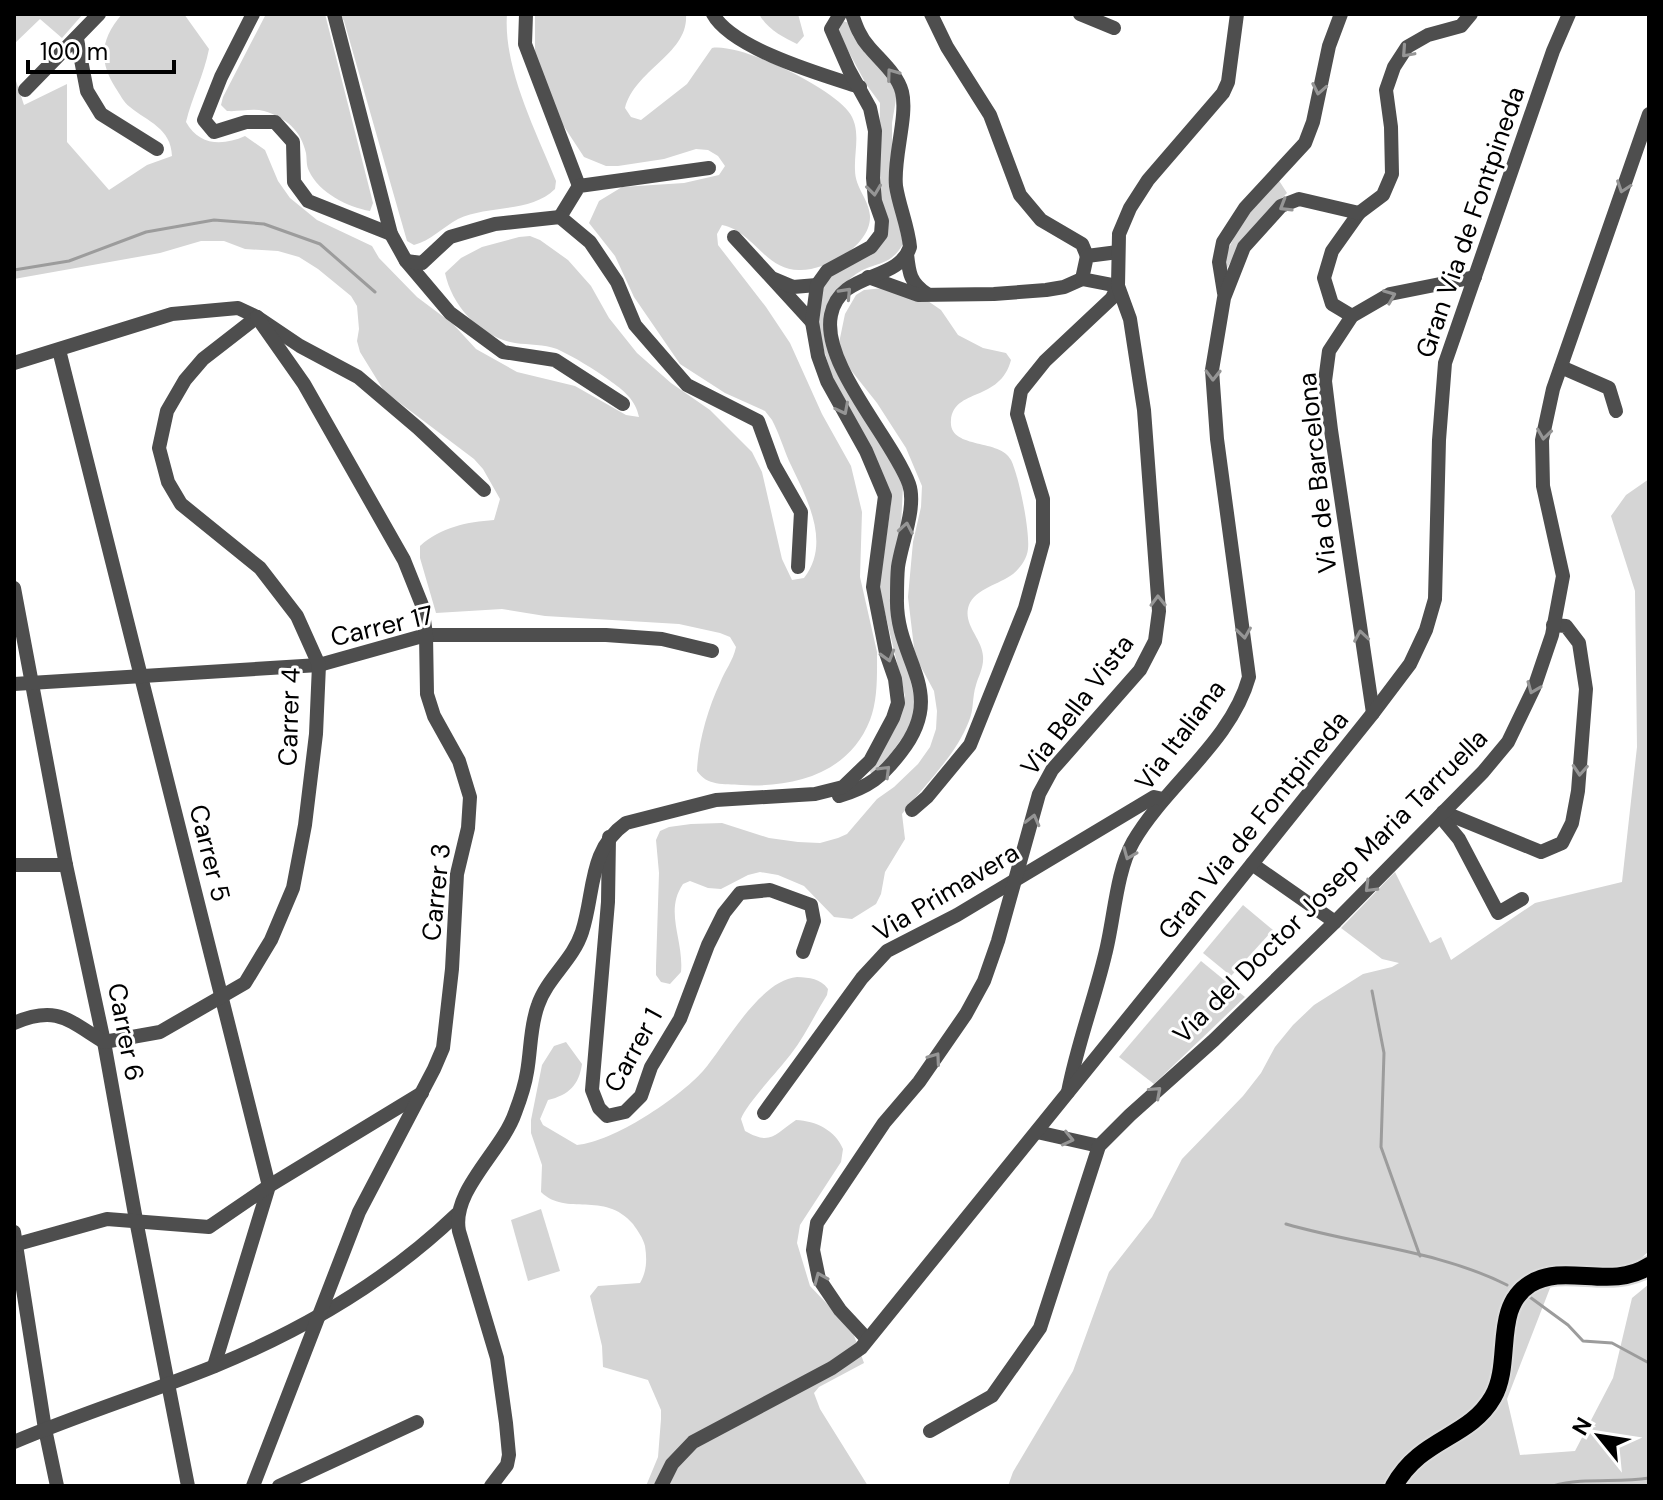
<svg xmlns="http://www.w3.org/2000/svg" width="1663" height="1500" viewBox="0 0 1663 1500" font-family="'DM Sans',sans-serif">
  <rect width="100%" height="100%" fill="#fff"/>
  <g fill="#d5d5d5">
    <polygon points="14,14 83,14 62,38 40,19 14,44"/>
    <path d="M122 14H184L209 49C204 75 192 97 186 122 199 146 223 146 245 136L265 150 278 181 290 198 317 220 372 246 379 258 417 297 453 324 476 349 517 372 575 386 626 415 639 417C636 400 623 390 609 380 592 368 576 358 557 349 544 344 529 345 515 343 480 337 452 306 445 273L461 258 482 247 519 237 530 236 540 240 568 260 591 286 609 318 637 353 671 383 710 410 752 452 762 472 782 559 792 580 804 578C832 542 806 497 789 461 783 447 779 433 772 420L765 411 725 393 680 364 634 297 615 256 589 223 599 201 622 187 684 183 719 175 725 166 718 156 708 150 696 149 664 159 618 166H606L584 157 540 90 535 56V14H686C689 54 635 69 625 108L631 117 641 120 687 84 712 48C741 43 830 87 848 111 862 128 854 150 855 170 855 188 869 199 870 216 871 246 825 271 799 270 765 270 753 231 722 225L717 234 718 245 766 307 790 343 822 414 851 466 862 512 860 577 877 652C877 674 878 700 870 720 849 774 793 788 741 785 724 784 707 786 697 771 698 743 708 708 720 683 725 670 733 661 736 647L730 637 720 633 679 624 545 616 502 609 436 613 420 558V546C441 527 467 522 494 520L500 499 483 469 474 459 384 391 360 352 357 341 359 329 357 306 351 296 318 269 299 257 278 251 245 249 224 241H201L160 253 14 279V75L24 105 67 84V142L109 190 147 165 172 156C171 128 148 122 130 107 123 102 120 94 115 87 98 59 101 39 122 14Z"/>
    <path d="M266 14H325L373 203 370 211C348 207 319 193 309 171 306 165 307 159 306 153 301 130 286 118 264 111 252 108 239 112 227 111L221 105 223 97Z"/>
    <path d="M340 14H507C503 68 536 131 556 181L555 189C531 213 488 205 458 219 443 227 430 241 414 245L407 241 344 21Z"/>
    <path d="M759 14H798L804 36 797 44C782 37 767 29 759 14Z"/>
    <path d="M843 21 849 23 853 36 891 80 897 93 892 123V191L903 244C889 268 875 261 856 274 841 284 835 300 826 315L875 430 903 486 901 527 895 563 908 668 918 716 880 769 871 774 870 771 896 727 905 696 879 588 891 504 833 380 818 330 822 288 829 275 876 249 882 206 879 189 880 103 866 84 838 32Z"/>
    <polygon points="1278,179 1287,193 1247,234 1227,268 1222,263 1243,218"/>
    <path d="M883 288 925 299 941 310 958 335 983 348 1006 353 1011 360C1000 402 954 388 951 420 948 450 1001 438 1011 460 1019 476 1030 531 1028 549 1027 559 1020 568 1013 574 1000 584 975 589 969 605 962 624 982 638 983 656 984 667 979 675 976 685 972 697 974 710 969 721 955 757 925 784 902 814L905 839 885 872 881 894 876 904 852 919 834 917 804 886 778 875 760 872 748 875 721 889 708 888 690 881 683 884C664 912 684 939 681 972L670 984 661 982 656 975V966L659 873 656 840 660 831 669 827 691 824 722 823 769 838 798 842 820 843 838 838 847 834 877 799 894 787 918 764 930 747 936 729 937 711 934 691 915 656 908 597 913 542 921 507 922 486 906 448 877 403 846 364 839 343 845 314 856 295 864 290Z"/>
    <polygon points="1649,479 1649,1251 1634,1265 1557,1270 1507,1399 1520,1455 1575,1451 1613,1378 1632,1298 1649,1284 1649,1486 1008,1486 1013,1472 1073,1371 1109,1272 1152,1217 1182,1159 1243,1096 1261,1073 1275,1047 1293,1025 1314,1005 1363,974 1392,967 1399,963 1382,959 1341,928 1395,872 1430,943 1441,937 1451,960 1535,903 1622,882 1637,747 1635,591 1611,516 1626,495"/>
    <polygon points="1243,905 1273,930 1231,976 1203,953"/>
    <polygon points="1201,961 1245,997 1154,1084 1119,1057"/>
    <path d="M797 977C810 978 820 978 828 989L827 995C815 1014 805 1036 791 1054 779 1070 746 1104 741 1119L745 1131C771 1146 775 1134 796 1120 816 1121 835 1130 843 1149L841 1162 800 1225 797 1243 810 1286 852 1330 864 1363 819 1387 814 1393 820 1409 868 1486H646L658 1457 661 1419V1410L648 1380 603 1367 602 1346 590 1296 598 1286 640 1283C647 1271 647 1259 645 1246 643 1238 638 1231 633 1224 604 1190 566 1217 541 1192L542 1165 531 1133V1120L542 1065 554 1046 566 1042 582 1064C579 1085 569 1095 548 1100L540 1119 543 1125 577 1145C613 1142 679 1098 703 1071 726 1044 760 980 797 977Z"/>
    <polygon points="541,1209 560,1271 528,1281 511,1220"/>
  </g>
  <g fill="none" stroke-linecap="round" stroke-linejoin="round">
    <g stroke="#9c9c9c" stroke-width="3">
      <polyline points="14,270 69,261 146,232 214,220 264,224 320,244 375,292"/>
      <polyline points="1372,991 1384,1053 1381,1147 1420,1256"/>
      <path d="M1286 1224C1358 1245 1440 1251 1507 1285"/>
      <polyline points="1527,1295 1568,1325 1583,1341 1612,1343 1649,1363"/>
      <path d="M1553 1486C1584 1477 1617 1483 1649 1478"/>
    </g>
    <g stroke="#dbdbdb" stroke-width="22">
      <path id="major" d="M1394 1486C1421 1437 1469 1439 1493 1397 1513 1362 1492 1308 1530 1284 1565 1262 1610 1291 1649 1266"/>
    </g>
    <g stroke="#4e4e4e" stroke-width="14">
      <polyline points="253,14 221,77 204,120 214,132 246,122 275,122 293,142 294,182 308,201 391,234"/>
      <polyline points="334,14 391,234 406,261 450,313 503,352 555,360 623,404"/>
      <polyline points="526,14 525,44 579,186"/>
      <path d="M713 14C732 49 823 75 860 87"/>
      <polyline points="931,14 947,47 990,115 1020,195 1041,220 1082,244 1087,256"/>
      <polyline points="1080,14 1114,28"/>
      <polyline points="77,39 87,91 101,114 157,149"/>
      <polyline points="25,90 99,14"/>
      <polyline points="560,217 579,186 709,168"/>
      <polyline points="734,237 812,322"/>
      <path d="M907 254C909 273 910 283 927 294"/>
      <polyline points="406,261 422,263 450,237 495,224 560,217 590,242 617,282 635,325 687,385 758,421 774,465 801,512 798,567"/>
      <polyline points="868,277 918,295 994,294 1046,290 1064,287 1082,279"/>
      <polyline points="774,279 793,287 817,285"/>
      <polyline points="1224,293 1219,262 1223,242 1245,208 1305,143 1313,122 1329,46 1341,14"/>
      <polyline points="1352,316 1332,304 1324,278 1332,251 1359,213"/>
      <polyline points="59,350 269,1186 214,1366"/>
      <polyline points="14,363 172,314 238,308 257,317 300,346 358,377 418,428 484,490"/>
      <polyline points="1561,367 1609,388 1616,411"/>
      <polyline points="14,588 66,865 104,1042 136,1220 188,1486"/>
      <polyline points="14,684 319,665 426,635 606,635 662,639 712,651"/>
      <polyline points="1373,713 1331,430 1325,381 1329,351 1352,316 1390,294 1475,277"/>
      <path d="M839 796C869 787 882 777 901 752 949 690 895 661 897 598 897 588 897 577 898 567 901 544 917 507 909 484 892 438 821 364 831 315 840 270 898 283 910 247 908 226 899 206 896 186 893 158 908 116 902 92 898 75 880 60 869 47 860 37 856 26 852 14"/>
      <polyline points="912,810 927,797 970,745 1025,608 1043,543 1043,499 1017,414 1021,391 1045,361 1112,298 1118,286 1082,279 1087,256 1118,252"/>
      <polyline points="1443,812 1541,852 1562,843 1572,823 1578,791 1586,689 1579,643 1566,626 1553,625"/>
      <polyline points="1440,816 1459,839 1498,913 1522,899"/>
      <polyline points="609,837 608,902 592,1090 599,1108 607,1116 625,1112 641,1096 651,1067 680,1019 708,945 724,913 740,893 770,890 811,905 814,921 803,952"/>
      <polyline points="1252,864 1335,922"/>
      <polyline points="14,865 66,865"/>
      <path d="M14 1023C57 1005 68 1020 104 1042L160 1032 245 983 271 940 293 888 305 825 316 734 319 665 297 616 260 568 181 504 168 482 159 448 167 411 185 380 203 359 257 317"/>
      <path d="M1068 1092C1077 1045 1094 1001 1105 955 1114 921 1116 872 1133 842 1166 785 1231 742 1249 677L1217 439 1212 370 1224 298 1244 247 1281 206 1299 199 1359 213 1383 195 1392 174 1391 127 1386 90 1394 67 1407 47 1428 35 1461 26 1471 14"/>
      <polyline points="764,1113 862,978 887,951 957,915 1154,797 1163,799"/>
      <polyline points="1037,1132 1099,1146"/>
      <polyline points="14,1232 45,1429 57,1486"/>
      <polyline points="14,1245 107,1219 209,1227 269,1186 422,1093"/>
      <polyline points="867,1339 840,1310 819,1279 813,1250 817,1223 884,1123 919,1082 966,1014 984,981 998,941 1039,794 1052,770 1140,670 1155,641 1159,611 1144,410 1130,319 1118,286 1119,234 1130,208 1148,180 1223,93 1228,82 1237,14"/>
      <polyline points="930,1431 992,1396 1040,1328 1099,1146 1130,1115 1214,1040 1335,922 1483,772 1508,742 1534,688 1552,635 1563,576 1543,486 1542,440 1553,389 1649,114"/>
      <path d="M14 1442C80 1414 148 1393 215 1366 303 1330 388 1280 457 1214"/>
      <polyline points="253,1486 359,1212 434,1069 443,1048 452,969 457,874 468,828 470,797 459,761 434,716 427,694 426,635 422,605 404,560 304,384 257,317"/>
      <polyline points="279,1486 417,1422"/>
      <path d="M491 1486 507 1465 509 1455 506 1423 497 1358 459 1231C451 1191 502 1151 515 1113 520 1100 525 1085 527 1072 531 1050 530 1026 538 1005 547 978 573 960 582 932 595 892 588 850 626 823L716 800 815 794 843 787 870 761 893 718 898 703 895 679 886 653 873 587 885 496 866 451 827 381 818 356 812 322 817 285 827 271 871 247 881 234 882 221 875 201 873 178 875 131 870 108 849 70 831 29 840 14"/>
      <polyline points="661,1486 672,1464 693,1442 832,1368 861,1348 1163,975 1373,713 1410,664 1426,630 1435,599 1439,440 1445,363 1553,51 1569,14"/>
    </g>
    <use href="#major" stroke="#000" stroke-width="18"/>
  </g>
  <defs><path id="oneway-chevron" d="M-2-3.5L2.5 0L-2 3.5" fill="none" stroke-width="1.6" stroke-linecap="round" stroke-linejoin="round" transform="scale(2)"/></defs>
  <g stroke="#959595">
    <use href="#oneway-chevron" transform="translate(1407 52) rotate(132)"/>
    <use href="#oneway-chevron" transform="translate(892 74) rotate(-126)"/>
    <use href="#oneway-chevron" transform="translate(1319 89) rotate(101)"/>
    <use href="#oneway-chevron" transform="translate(1623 187) rotate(109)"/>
    <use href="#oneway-chevron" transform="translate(874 190) rotate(83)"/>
    <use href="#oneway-chevron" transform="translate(1285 206) rotate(149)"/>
    <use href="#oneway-chevron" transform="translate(846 293) rotate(-47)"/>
    <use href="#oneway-chevron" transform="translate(1390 296) rotate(-22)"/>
    <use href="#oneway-chevron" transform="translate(1213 375) rotate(91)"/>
    <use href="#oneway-chevron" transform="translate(843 409) rotate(63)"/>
    <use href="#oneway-chevron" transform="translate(1544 434) rotate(98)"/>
    <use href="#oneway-chevron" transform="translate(906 528) rotate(-80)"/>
    <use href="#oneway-chevron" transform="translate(1158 601) rotate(-91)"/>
    <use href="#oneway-chevron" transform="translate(1244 633) rotate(82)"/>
    <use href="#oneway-chevron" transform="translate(1361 636) rotate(-99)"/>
    <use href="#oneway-chevron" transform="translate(888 656) rotate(74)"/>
    <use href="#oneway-chevron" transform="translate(1533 688) rotate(112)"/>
    <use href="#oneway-chevron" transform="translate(1580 770) rotate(94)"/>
    <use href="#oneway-chevron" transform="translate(885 771) rotate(-45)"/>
    <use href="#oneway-chevron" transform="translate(1033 820) rotate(-76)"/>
    <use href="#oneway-chevron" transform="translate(1129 854) rotate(112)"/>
    <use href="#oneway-chevron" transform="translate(1370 887) rotate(135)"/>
    <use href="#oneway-chevron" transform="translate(935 1058) rotate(-55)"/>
    <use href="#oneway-chevron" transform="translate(1156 1092) rotate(-42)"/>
    <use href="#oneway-chevron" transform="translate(1068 1139) rotate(13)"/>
    <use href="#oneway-chevron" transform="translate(820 1278) rotate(-113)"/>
  </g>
  <g text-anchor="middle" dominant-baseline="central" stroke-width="6" stroke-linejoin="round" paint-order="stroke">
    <g font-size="26" fill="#000" stroke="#fff">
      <text transform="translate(1470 222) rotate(-71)">Gran Via de Fontpineda</text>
      <text transform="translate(1317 473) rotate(-96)">Via de Barcelona</text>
      <text transform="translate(382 626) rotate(-13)">Carrer 17</text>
      <text transform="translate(1077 705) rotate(-53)">Via Bella Vista</text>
      <text transform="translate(289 717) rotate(-88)">Carrer 4</text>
      <text transform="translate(1180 735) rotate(-53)">Via Italiana</text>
      <text transform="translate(1253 825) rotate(-51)">Gran Via de Fontpineda</text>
      <text transform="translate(210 853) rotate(76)">Carrer 5</text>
      <text transform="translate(1330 886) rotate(-45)">Via del Doctor Josep Maria Tarruella</text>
      <text transform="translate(436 892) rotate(-84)">Carrer 3</text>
      <text transform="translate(946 892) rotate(-31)">Via Primavera</text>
      <text transform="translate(126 1032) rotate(79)">Carrer 6</text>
      <text transform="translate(633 1050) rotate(-61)">Carrer 1</text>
    </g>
  </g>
  <rect width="1663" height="1500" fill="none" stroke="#000000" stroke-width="32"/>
  <g transform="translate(1599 1436) rotate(300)" stroke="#ffffff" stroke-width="6" paint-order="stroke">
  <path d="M0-6L14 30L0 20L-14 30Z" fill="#000000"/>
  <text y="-12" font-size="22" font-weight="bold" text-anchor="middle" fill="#000000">N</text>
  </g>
  <path d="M28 60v12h146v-12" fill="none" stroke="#000000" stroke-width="4"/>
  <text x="40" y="60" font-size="24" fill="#000000" stroke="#ffffff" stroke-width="6" paint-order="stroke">100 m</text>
</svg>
